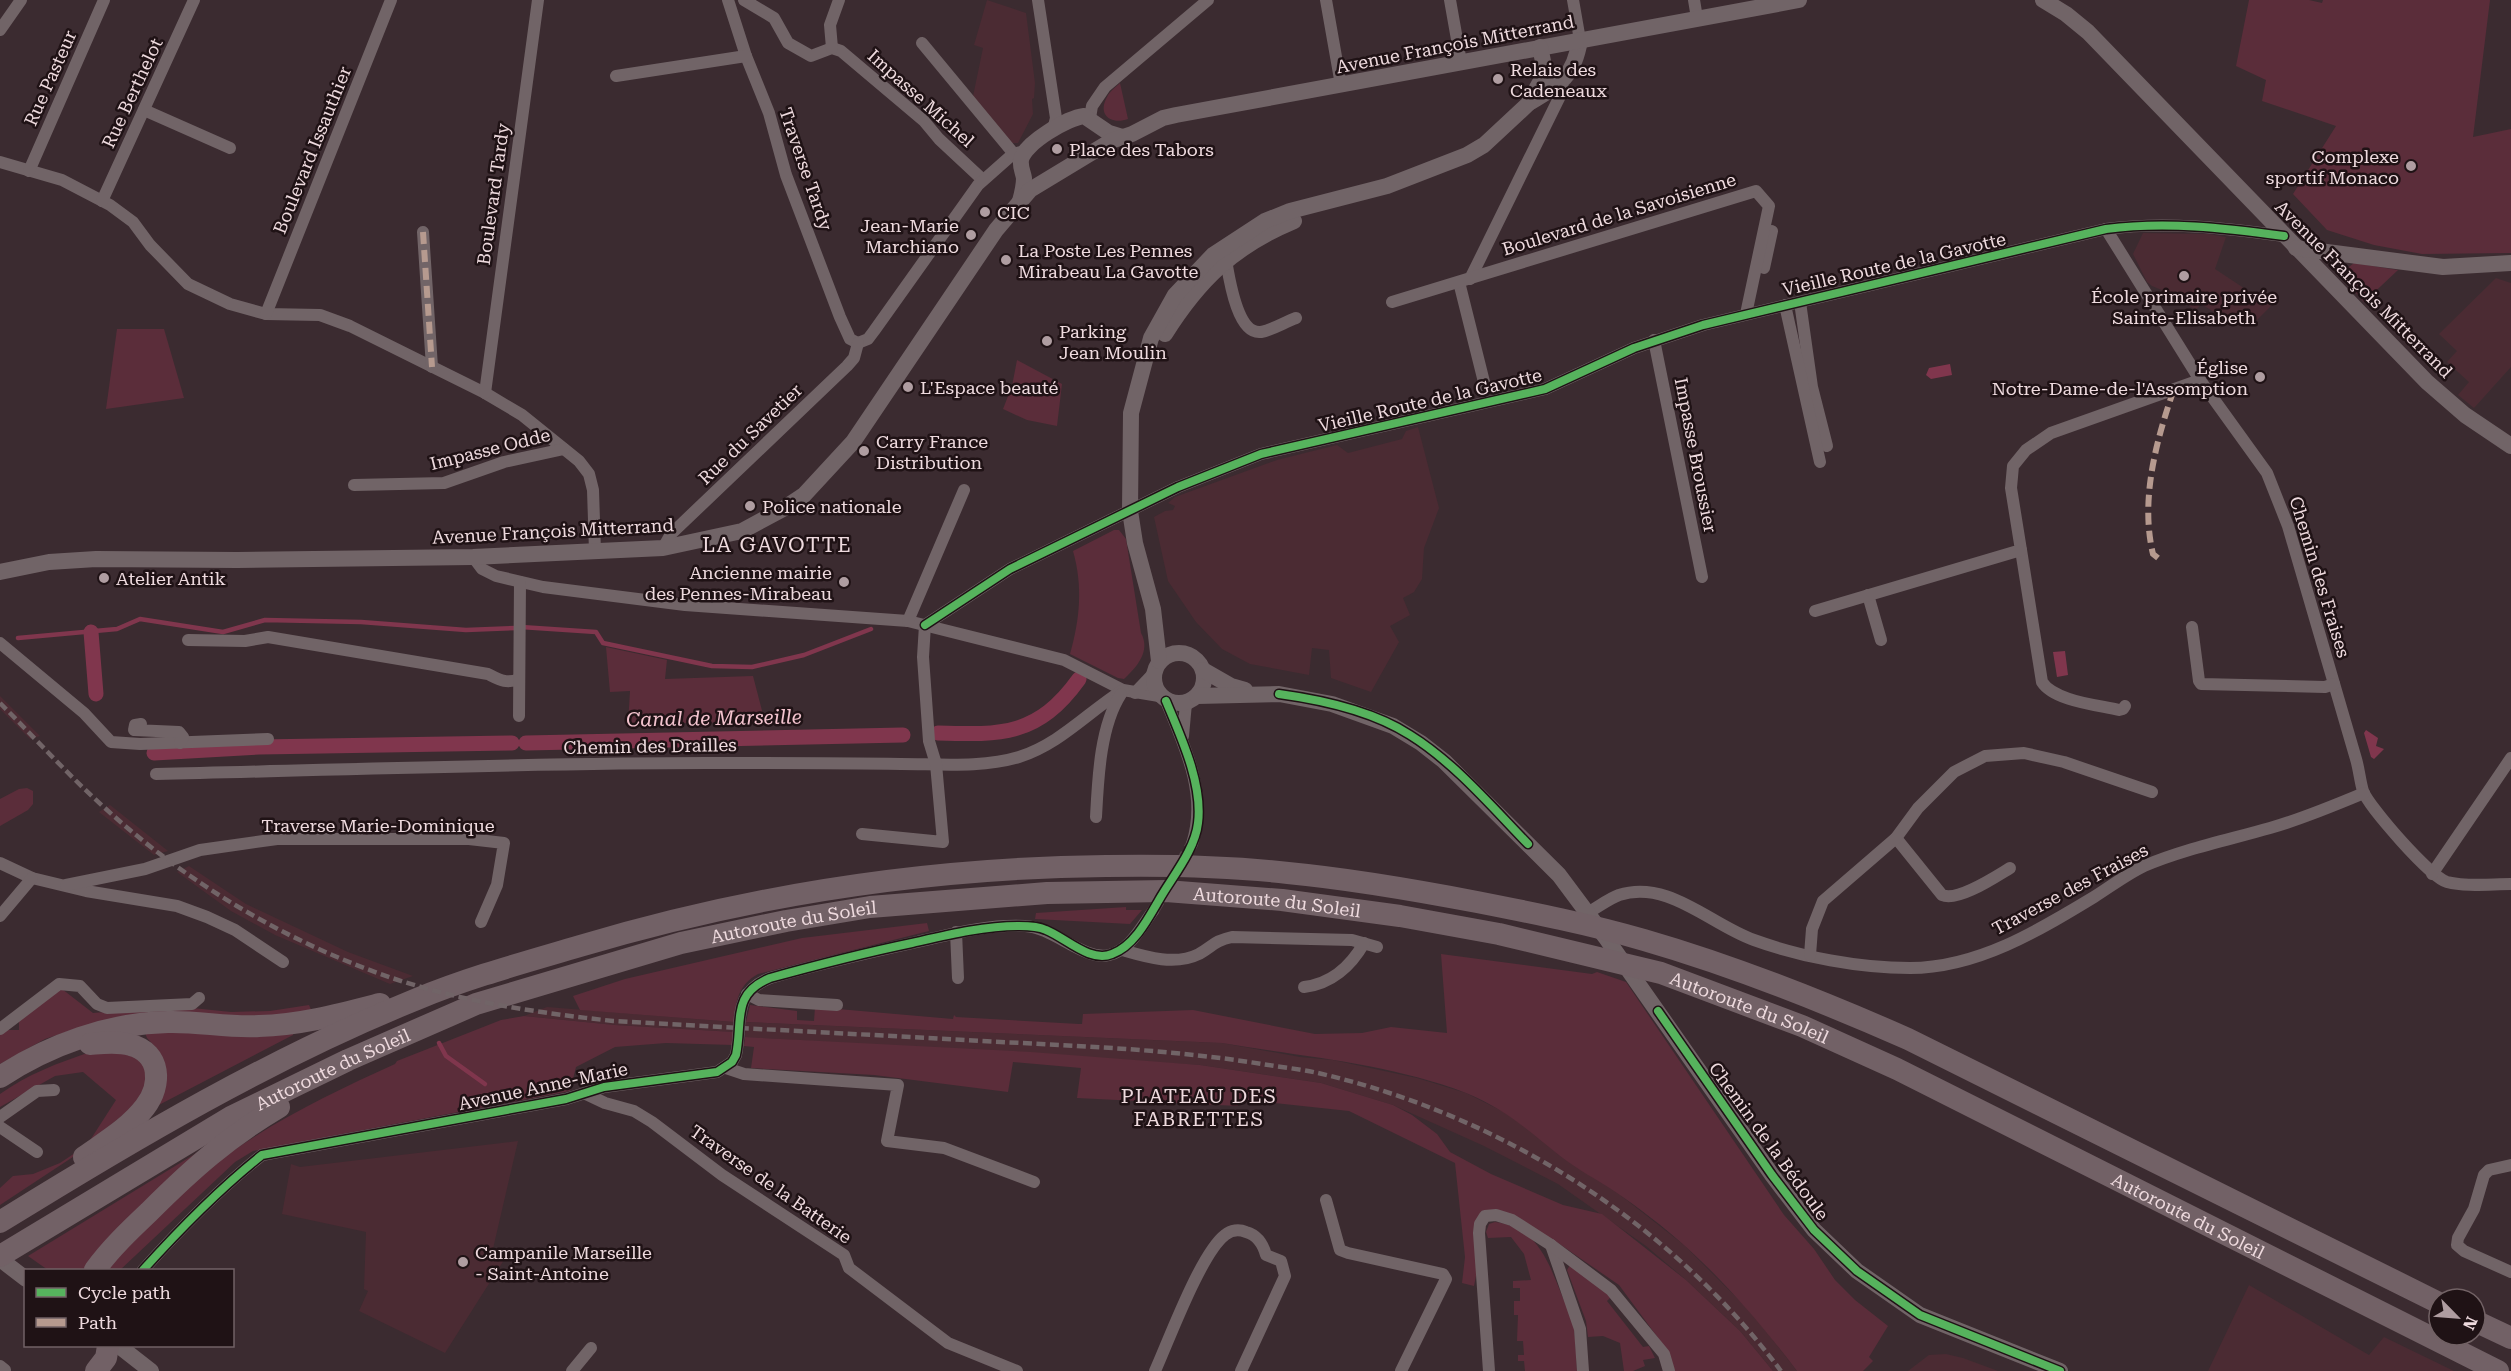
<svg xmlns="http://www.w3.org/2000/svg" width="2511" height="1371" viewBox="0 0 2511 1371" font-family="'Roboto Serif',serif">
  <rect width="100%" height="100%" fill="#3b2b30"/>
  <g fill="#4b2b33">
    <polygon points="987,0 1026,13 1035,83 1034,98 1032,99 1033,114 1018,143 1007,143 972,101 983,48 974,45"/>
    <polygon points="2143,233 2208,234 2226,237 2215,269 2271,306 2252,325 2248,326 2233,317 2229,321 2201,304 2196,310 2189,306 2191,302 2152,286 2147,282 2133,254"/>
    <polygon points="2496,278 2511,283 2511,367 2474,408 2458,395 2469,382 2447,362 2457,351 2439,334"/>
    <polygon points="1418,427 1439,508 1424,548 1422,579 1414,592 1403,598 1410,615 1390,626 1399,642 1371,692 1331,678 1329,650 1312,648 1309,675 1250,664 1222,649 1196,622 1168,581 1154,517 1165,511 1173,510 1175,506 1168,503 1175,497 1277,460 1337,445 1348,453 1402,439 1406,431"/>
    <polygon points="0,696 40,736 30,739 0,709"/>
    <polygon points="110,805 168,851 154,855 99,812"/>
    <polygon points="189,866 246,904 348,952 413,976 390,984 275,935 231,911 177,872"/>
    <polygon points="547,1007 734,1022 734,1032 615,1025 524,1016"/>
    <polygon points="746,1022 1222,1043 1300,1057 1333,1060 1417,1078 1466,1093 1504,1112 1542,1139 1560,1156 1619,1194 1684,1245 1752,1313 1797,1371 1773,1371 1740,1331 1686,1280 1646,1246 1558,1184 1484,1146 1393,1105 1321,1083 1200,1065 745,1037"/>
    <polygon points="518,1141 492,1253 504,1260 445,1353 359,1311 368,1291 364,1289 366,1232 282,1214 291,1164 300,1167"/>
    <polygon points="2249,1285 2369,1355 2384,1337 2454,1371 2208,1371"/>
    <polygon points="1946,1354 1963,1358 1998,1371 1908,1371 1929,1355"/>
  </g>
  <g fill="#5b2d3a">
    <polygon points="2249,0 2309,0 2322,3 2323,0 2490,0 2473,137 2511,129 2511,253 2422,254 2374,245 2327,230 2293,194 2336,126 2262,101 2266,80 2236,66"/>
    <path d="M1120 83 1128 119C1111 125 1097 115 1107 97 1110 91 1116 87 1120 83Z"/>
    <polygon points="2354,263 2398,270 2364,302 2343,278 2345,270"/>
    <polygon points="117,329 164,329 184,398 106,409"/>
    <polygon points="1017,360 1062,384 1057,426 1027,420 1003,409 1012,386"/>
    <path d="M1114 530H1119L1126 539 1141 633C1151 651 1137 667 1124 679L1118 678 1070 654C1080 619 1083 586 1073 551Z"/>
    <polygon points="606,647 667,660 665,679 753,676 765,722 628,724 630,691 610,692"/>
    <polygon points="27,788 33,791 33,804 28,810 0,826 0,799 19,789"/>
    <polygon points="1126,907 1126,910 1142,910 1130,924 1035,919 1036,913"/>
    <path d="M927 923 929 931 758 974C738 985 736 1001 734 1022L580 1010 573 996 625 979 802 938Z"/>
    <path d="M1441 954 1592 974 1597 972 1626 982 1784 1215 1814 1249 1835 1280 1855 1300 1888 1326 1869 1357 1873 1361 1863 1371H1797C1762 1325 1728 1285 1685 1246 1664 1227 1640 1209 1617 1193 1598 1180 1578 1170 1560 1156 1528 1130 1505 1109 1466 1093 1388 1063 1303 1057 1222 1043L746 1022 750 1005 797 1011V1020L814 1021 815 1007 953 1019 954 1015 956 1017 1079 1024H1082L1083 1014 1193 1010 1315 1034 1362 1033 1391 1027 1447 1033Z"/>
    <polygon points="62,989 93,1013 173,1006 231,1012 270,1011 309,1005 313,1014 75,1029 45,1039 0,1064 0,1033 4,1030 19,1030 19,1018"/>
    <path d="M524 1016 615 1025 734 1032 733 1045 666 1043 615 1047 576 1067 570 1091 253 1151 235 1162 120 1270H105C132 1243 158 1212 188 1186 248 1133 322 1097 395 1064L397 1061 501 1020Z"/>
    <polygon points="144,1030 293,1034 293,1035 155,1107 157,1049 147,1038"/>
    <polygon points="745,1037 1031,1052 1200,1065 1321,1083 1393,1105 1412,1115 1437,1134 1450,1152 1491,1174 1563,1205 1602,1214 1686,1280 1740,1331 1773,1371 1675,1371 1667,1350 1619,1285 1558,1243 1489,1211 1474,1286 1462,1283 1465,1257 1455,1163 1349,1111 1237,1099 1238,1106 1077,1098 1081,1068 1013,1062 1008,1092 874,1075 751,1068 754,1047 744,1046"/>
    <path d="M90 1052H131L149 1071 142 1100 108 1127 88 1147 0 1205V1188L13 1176 33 1174 60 1163 87 1145 116 1100 83 1072 55 1076 0 1107V1094C28 1074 58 1063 90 1052Z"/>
    <polygon points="203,1149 87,1270 48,1270 28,1256"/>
    <path d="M1495 1222C1537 1228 1547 1259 1561 1293 1565 1304 1573 1317 1574 1329 1576 1342 1576 1357 1577 1371H1525L1524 1361H1518V1355H1524L1523 1341H1517L1518 1315H1514V1301H1520V1288H1513V1281L1531 1280 1524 1254 1511 1237 1488 1238 1486 1232 1489 1224Z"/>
    <polygon points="1570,1265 1611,1297 1607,1301 1643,1347 1649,1346 1655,1358 1643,1360 1645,1366 1633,1371 1624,1371 1620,1343 1603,1336 1588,1337 1586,1321 1567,1270"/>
  </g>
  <g fill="#80364d">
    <polygon points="1950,364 1952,375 1931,379 1926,375 1929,368"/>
    <polygon points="2065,651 2068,675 2057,677 2053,652"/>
    <polygon points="2366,730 2378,738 2376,746 2384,749 2374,759 2371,757 2364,733"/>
  </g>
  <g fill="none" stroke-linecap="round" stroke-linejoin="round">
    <g stroke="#80364d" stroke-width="4.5">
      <polyline points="521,627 596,632 603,643 712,666 752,667 804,655 871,629"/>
      <polyline points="18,638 117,629 140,619 223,632 265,620 361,622 466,630 516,628"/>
      <polyline points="439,1043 446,1056 485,1084"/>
    </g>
    <g stroke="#80364d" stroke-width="15">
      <polyline points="91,632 96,694"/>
      <path d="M938 733C1002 735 1038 736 1079 679"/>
      <polyline points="526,743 903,735"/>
      <polyline points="154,753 259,747 512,743"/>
    </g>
    <polyline stroke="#56454a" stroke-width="12" stroke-dasharray="12 6" stroke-linecap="butt" points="1153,911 1192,844"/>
    <g stroke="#716467" stroke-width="12">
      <polyline points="728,0 746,56 769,113 786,175 840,317 850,339 858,343"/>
      <polyline points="744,0 774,18 788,43 811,56 832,48 841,51 924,121 939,139 983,180"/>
      <polyline points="1038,0 1056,118 1053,130"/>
      <polyline points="1326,0 1341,85"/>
      <polyline points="1450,0 1461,62"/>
      <polyline points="1573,0 1580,40"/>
      <polyline points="1694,0 1697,18"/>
      <polyline points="0,30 21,0"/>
      <polyline points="922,43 1019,160"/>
      <polyline points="832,48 830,25 839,0"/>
      <polyline points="616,76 746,56"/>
      <polyline points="144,110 230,148"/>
      <polyline points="1090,118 1092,106 1105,87 1208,0"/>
      <polyline points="0,162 62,180 110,205 133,222 150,245 188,284 230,304 266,314 320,315 350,326 485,393 522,415 579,461 589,474 593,490 595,551"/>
      <polyline points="29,171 104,0"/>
      <polyline points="102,201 194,0"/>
      <path d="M2106 229 2200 380 2267 473 2288 526 2356 759C2359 769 2360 781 2363 791 2369 807 2430 877 2447 882 2466 887 2491 884 2511 884"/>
      <polyline points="423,232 432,367"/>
      <path d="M1226 260C1229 277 1237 335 1261 332 1272 330 1285 322 1296 318"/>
      <polyline points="1764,268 1772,231"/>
      <polyline points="1470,279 1563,90 1562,83 1553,80"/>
      <polyline points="1459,282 1485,386"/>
      <polyline points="1392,302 1756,191 1769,206 1746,314"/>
      <polyline points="1800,302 1812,387 1827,446"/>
      <polyline points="1785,305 1820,462"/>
      <polyline points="266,314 391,0"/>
      <polyline points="1654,340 1702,577"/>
      <polyline points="858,343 868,339 874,331 978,185 1013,154 1025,151"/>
      <polyline points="485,393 538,0"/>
      <polyline points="354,485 444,483 504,462 564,449"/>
      <polyline points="663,548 671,534 847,366 854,358 858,343"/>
      <path d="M2021 550 2042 682C2054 701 2098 705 2119 710L2123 709 2125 706"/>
      <polyline points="473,557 482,569 496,576 543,587 685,605 908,621 1064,660 1123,690 1159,696"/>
      <polyline points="1868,595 1881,640"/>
      <polyline points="1815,611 2021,550 2011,488 2013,466 2026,450 2051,433 2200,380"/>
      <polyline points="908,621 964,490"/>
      <path d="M925 625 1010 569 1178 487 1261 454 1545 389 1634 348 1703 325 2106 229C2166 221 2224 228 2284 236"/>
      <polyline points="2192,627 2199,681 2201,684 2325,687 2334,684"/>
      <path d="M188 640 245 641 268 637 488 674C500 680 506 684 519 679"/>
      <polyline points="0,643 84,713 111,742 140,744 268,739"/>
      <polyline points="1135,693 1153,674"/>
      <path d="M1166 701C1185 747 1208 794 1192 844"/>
      <polyline points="519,716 520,582"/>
      <polyline points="141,724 135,725 134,730 179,732 183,737 180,743"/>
      <polyline points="1183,736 1186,703"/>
      <path d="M156 774C340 770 524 763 707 763 772 763 836 763 901 764 939 764 983 768 1019 757 1060 744 1088 712 1123 690"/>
      <path d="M1096 817C1098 779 1100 726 1121 694"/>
      <polyline points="862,834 943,842 936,764 929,741 923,657 925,625"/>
      <path d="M1896 838 1942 895C1958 902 1995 877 2010 868"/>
      <polyline points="0,863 32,878 86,891 177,906 207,917 235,930 283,962"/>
      <polyline points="2432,874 2511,758"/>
      <polyline points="66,885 145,869 200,850 277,839 469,839 504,843 497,885 481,922"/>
      <path d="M1587 913C1597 908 1608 899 1619 895 1668 879 1711 925 1754 940 1801 957 1859 968 1910 968 1977 968 2038 931 2094 897 2110 887 2127 874 2144 866 2184 849 2228 840 2270 828 2302 819 2333 806 2364 793"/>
      <polyline points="0,916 32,878"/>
      <polyline points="956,932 958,978"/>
      <path d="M1122 950C1146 957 1175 966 1199 954 1213 946 1214 941 1232 937L1352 940 1377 947"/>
      <polyline points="1810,955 1812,929 1823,901 1896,838 1918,808 1954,772 1985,756 2024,753 2064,762 2152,792"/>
      <path d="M1304 987C1331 984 1351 966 1364 943"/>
      <polyline points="747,994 759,1000 837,1005"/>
      <polyline points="0,1029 59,984 80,986 97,1004 107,1008 192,1004 199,998"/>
      <polyline points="726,1068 744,1074 898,1085 887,1141 944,1148 1034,1182"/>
      <polyline points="586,1094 605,1103 634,1111 652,1122 722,1175 844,1255 849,1268 948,1343 1017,1371"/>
      <polyline points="0,1117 37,1091 54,1090"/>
      <polyline points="0,1127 37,1152"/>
      <polyline points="2511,1165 2489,1170 2484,1175 2474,1209 2458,1238 2457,1245 2464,1251 2511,1272"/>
      <polyline points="1326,1200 1340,1250 1348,1253 1443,1274 1446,1279 1401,1371"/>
      <polyline points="1551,1245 1580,1329 1583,1371"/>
      <path d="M143 1270C180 1229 218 1190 262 1155L566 1099 604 1087 717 1072 732 1062 736 1055C743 1021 731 994 770 978 819 964 867 953 917 942 952 934 988 924 1025 926 1053 927 1084 961 1109 955 1130 950 1141 927 1153 911"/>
      <polyline points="0,1366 5,1370"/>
      <polyline points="572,1371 591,1348"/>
      <path d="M1155 1371C1169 1340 1201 1253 1225 1235 1231 1230 1239 1229 1246 1232 1257 1235 1263 1244 1266 1255L1281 1261 1285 1276 1241 1371"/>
      <polyline points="1489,1371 1479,1233 1480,1224 1485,1216 1496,1215 1512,1220 1551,1245 1611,1290 1664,1354 1669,1371"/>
    </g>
    <g stroke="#716467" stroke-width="16">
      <polyline points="2043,0 2066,14 2088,32 2427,382 2465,415 2511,446"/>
      <path d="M1531 102C1561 84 1574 76 1580 40"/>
      <path d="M1020 201C1022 194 1024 186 1024 178 1023 172 1020 167 1021 160 1024 143 1068 118 1084 116L1109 133 1122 137"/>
      <polyline points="2296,248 2443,267 2511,263"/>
      <path d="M1165 334C1199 280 1234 246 1294 221"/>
      <polyline points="0,572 49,562 96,559 237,560 473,557 663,548 742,531 783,509 804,495 853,442 996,230 1030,190 1111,141 1132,134 1163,118 1176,115 1799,0"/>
      <circle cx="1179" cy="678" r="25"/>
      <polyline points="1159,661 1153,609 1135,543 1130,511 1131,413 1151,338 1175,295 1213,255 1265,221 1290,211 1387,186 1467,155 1484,145 1528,104 1543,77 1544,66 1540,47"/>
      <polyline points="1203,670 1231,686 1245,690"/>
      <polyline points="1197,696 1279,694 1332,704 1393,726 1421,743 1444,761 1559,875 1606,938 1772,1175 1814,1230 1857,1271 1920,1315 2060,1371"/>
      <polyline points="0,1259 26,1279"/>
      <polyline points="119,1346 151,1371"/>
    </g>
    <g stroke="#726166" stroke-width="22">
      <path d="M0 1077C49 1045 109 1023 168 1022 198 1021 229 1028 259 1026 300 1025 341 1014 380 1004"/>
      <path d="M84 1157C105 1142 129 1128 145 1107 162 1085 161 1053 131 1045 118 1041 103 1043 90 1044"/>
      <path d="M0 1222C134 1139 271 1058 417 999 470 977 526 962 580 946 754 894 925 868 1106 866 1167 865 1228 866 1288 873 1351 879 1414 890 1477 902 1533 913 1589 924 1644 940 1734 966 1822 1001 1908 1039L2439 1303"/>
      <path id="s1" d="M0 1256 231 1117 348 1060 476 1004 681 943 786 921 870 907 1047 893 1166 891 1282 900 1400 916 1499 934 1661 973 1802 1026 1897 1069 2498 1371"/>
      <path d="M95 1270C110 1249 130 1230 149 1212 192 1169 227 1138 279 1107"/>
      <polyline points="2475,1321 2511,1338"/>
      <polyline points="96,1371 106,1358 108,1346"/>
    </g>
    <path stroke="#716467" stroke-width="4.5" stroke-dasharray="9 4.5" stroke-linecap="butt" d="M0 703C35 738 69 776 106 809 188 884 290 944 395 979 465 1002 539 1013 613 1021 736 1028 859 1034 982 1041 1076 1046 1169 1049 1262 1064 1280 1067 1300 1069 1318 1073 1500 1115 1669 1221 1781 1371"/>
    <g stroke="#b69a8f" stroke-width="6" stroke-dasharray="12 6" stroke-linecap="butt">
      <polyline points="423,232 432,367"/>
      <path d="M2158 558 2153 554C2140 500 2156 441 2174 389"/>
    </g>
    <g stroke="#1f1215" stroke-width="11">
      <g id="cycleway">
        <path d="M925 625 1010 569 1178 487 1261 454 1545 389 1634 348 1703 325 2106 229C2166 221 2224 228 2284 236"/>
        <path d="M1279 694C1323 700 1373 711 1410 735 1455 763 1492 807 1528 844"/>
        <polyline points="1658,1011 1772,1175 1814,1230 1857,1271 1920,1315 2060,1371"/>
        <path d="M143 1270C180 1229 218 1190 262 1155L566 1099 604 1087 717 1072 732 1062 736 1055C743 1021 731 994 770 978 817 965 864 953 912 943 947 935 983 926 1019 926 1028 926 1038 926 1046 930 1066 938 1090 963 1112 954 1134 946 1148 919 1159 900 1172 877 1195 850 1198 823 1203 784 1181 737 1166 701"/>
      </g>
    </g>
    <use href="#cycleway" stroke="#56b35d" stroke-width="8"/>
  </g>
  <g fill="#af9da1" stroke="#1f1215" stroke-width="2">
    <circle cx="1498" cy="79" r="6"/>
    <circle cx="1057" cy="149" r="6"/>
    <circle cx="2411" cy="166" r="6"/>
    <circle cx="985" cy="212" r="6"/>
    <circle cx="971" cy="235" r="6"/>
    <circle cx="1006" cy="260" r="6"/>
    <circle cx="2184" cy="276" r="6"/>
    <circle cx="1047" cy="341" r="6"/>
    <circle cx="2260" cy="377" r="6"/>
    <circle cx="908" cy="387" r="6"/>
    <circle cx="864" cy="451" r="6"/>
    <circle cx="750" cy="506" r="6"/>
    <circle cx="104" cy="578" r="6"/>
    <circle cx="844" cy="582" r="6"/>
    <circle cx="463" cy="1262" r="6"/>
  </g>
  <g text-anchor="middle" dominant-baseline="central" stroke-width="5" stroke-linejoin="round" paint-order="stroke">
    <g font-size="18" fill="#eedade" stroke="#1f1215">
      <text transform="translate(1455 44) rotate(-11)">Avenue François Mitterrand</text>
      <text transform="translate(50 78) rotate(-66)">Rue Pasteur</text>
      <text transform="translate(132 93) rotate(-65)">Rue Berthelot</text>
      <text transform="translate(921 98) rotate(42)">Impasse Michel</text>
      <text transform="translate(312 150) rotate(-68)">Boulevard Issauthier</text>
      <text transform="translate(806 169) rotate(71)">Traverse Tardy</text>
      <text transform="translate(493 194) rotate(-82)">Boulevard Tardy</text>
      <text transform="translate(1619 214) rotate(-17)">Boulevard de la Savoisienne</text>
      <text transform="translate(1894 264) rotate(-13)">Vieille Route de la Gavotte</text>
      <text transform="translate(2364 289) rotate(45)">Avenue François Mitterrand</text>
      <text transform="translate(1430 400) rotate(-13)">Vieille Route de la Gavotte</text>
      <text transform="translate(750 434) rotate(-44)">Rue du Savetier</text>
      <text transform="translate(490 449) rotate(-14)">Impasse Odde</text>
      <text transform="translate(1696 455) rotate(79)">Impasse Broussier</text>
      <text transform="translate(553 531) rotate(-3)">Avenue François Mitterrand</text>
      <text transform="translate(2320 577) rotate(73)">Chemin des Fraises</text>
      <text transform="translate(650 746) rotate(-1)">Chemin des Drailles</text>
      <text x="378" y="825">Traverse Marie-Dominique</text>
      <text transform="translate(2070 889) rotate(-28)">Traverse des Fraises</text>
      <text stroke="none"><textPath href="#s1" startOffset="1354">Autoroute du Soleil</textPath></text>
      <text stroke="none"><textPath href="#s1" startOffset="868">Autoroute du Soleil</textPath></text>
      <text stroke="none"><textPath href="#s1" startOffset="1840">Autoroute du Soleil</textPath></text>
      <text stroke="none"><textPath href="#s1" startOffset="382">Autoroute du Soleil</textPath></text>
      <text transform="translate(543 1086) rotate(-12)">Avenue Anne-Marie</text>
      <text transform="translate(1769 1141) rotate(54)">Chemin de la Bédoule</text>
      <text transform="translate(771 1184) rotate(35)">Traverse de la Batterie</text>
      <text stroke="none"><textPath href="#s1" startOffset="2326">Autoroute du Soleil</textPath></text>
    </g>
    <g font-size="18" fill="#eedade" stroke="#1f1215" text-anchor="start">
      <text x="1510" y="69">Relais des<tspan x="1510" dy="21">Cadeneaux</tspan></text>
      <text x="1069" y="149">Place des Tabors</text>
      <text x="2399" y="156" text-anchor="end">Complexe<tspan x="2399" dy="21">sportif Monaco</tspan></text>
      <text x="997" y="212">CIC</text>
      <text x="959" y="225" text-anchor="end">Jean-Marie<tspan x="959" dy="21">Marchiano</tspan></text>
      <text x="1018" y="250">La Poste Les Pennes<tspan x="1018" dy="21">Mirabeau La Gavotte</tspan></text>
      <text x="2184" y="296" text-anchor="middle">École primaire privée<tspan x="2184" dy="21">Sainte-Elisabeth</tspan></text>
      <text x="1059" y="331">Parking<tspan x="1059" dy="21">Jean Moulin</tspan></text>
      <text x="2248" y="367" text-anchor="end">Église<tspan x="2248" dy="21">Notre-Dame-de-l'Assomption</tspan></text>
      <text x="920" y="387">L'Espace beauté</text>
      <text x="876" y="441">Carry France<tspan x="876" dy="21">Distribution</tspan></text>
      <text x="762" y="506">Police nationale</text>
      <text x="832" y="572" text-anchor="end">Ancienne mairie<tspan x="832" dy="21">des Pennes-Mirabeau</tspan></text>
      <text x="116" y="578">Atelier Antik</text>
      <text x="475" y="1252">Campanile Marseille<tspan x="475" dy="21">- Saint-Antoine</tspan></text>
    </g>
    <g font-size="20" font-style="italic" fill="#f4c4cf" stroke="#1f1215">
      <text transform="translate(714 718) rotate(-1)">Canal de Marseille</text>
    </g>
    <g font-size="20" letter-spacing="1.5" fill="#eedade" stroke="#1f1215">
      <text x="1199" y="1096">PLATEAU DES<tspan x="1199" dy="23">FABRETTES</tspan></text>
    </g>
    <g font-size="21" letter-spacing="1.5" fill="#eedade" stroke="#1f1215">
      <text x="777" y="545">LA GAVOTTE</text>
    </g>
  </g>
  <rect x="24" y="1269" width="210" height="78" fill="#1f1215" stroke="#726265" stroke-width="1.5"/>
  <rect x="36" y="1288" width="30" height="9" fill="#56b35d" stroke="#726265" stroke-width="1.5"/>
  <text x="78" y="1299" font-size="18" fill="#eedade">Cycle path</text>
  <rect x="36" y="1318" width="30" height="9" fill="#b69a8f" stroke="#726265" stroke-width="1.5"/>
  <text x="78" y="1329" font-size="18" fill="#eedade">Path</text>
  <g transform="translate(2457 1317) rotate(115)"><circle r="28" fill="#1f1215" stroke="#726265" stroke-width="1.5"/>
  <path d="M0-4.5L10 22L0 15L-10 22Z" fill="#af9da1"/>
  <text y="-9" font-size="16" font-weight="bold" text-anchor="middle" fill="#eedade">N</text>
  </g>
</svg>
